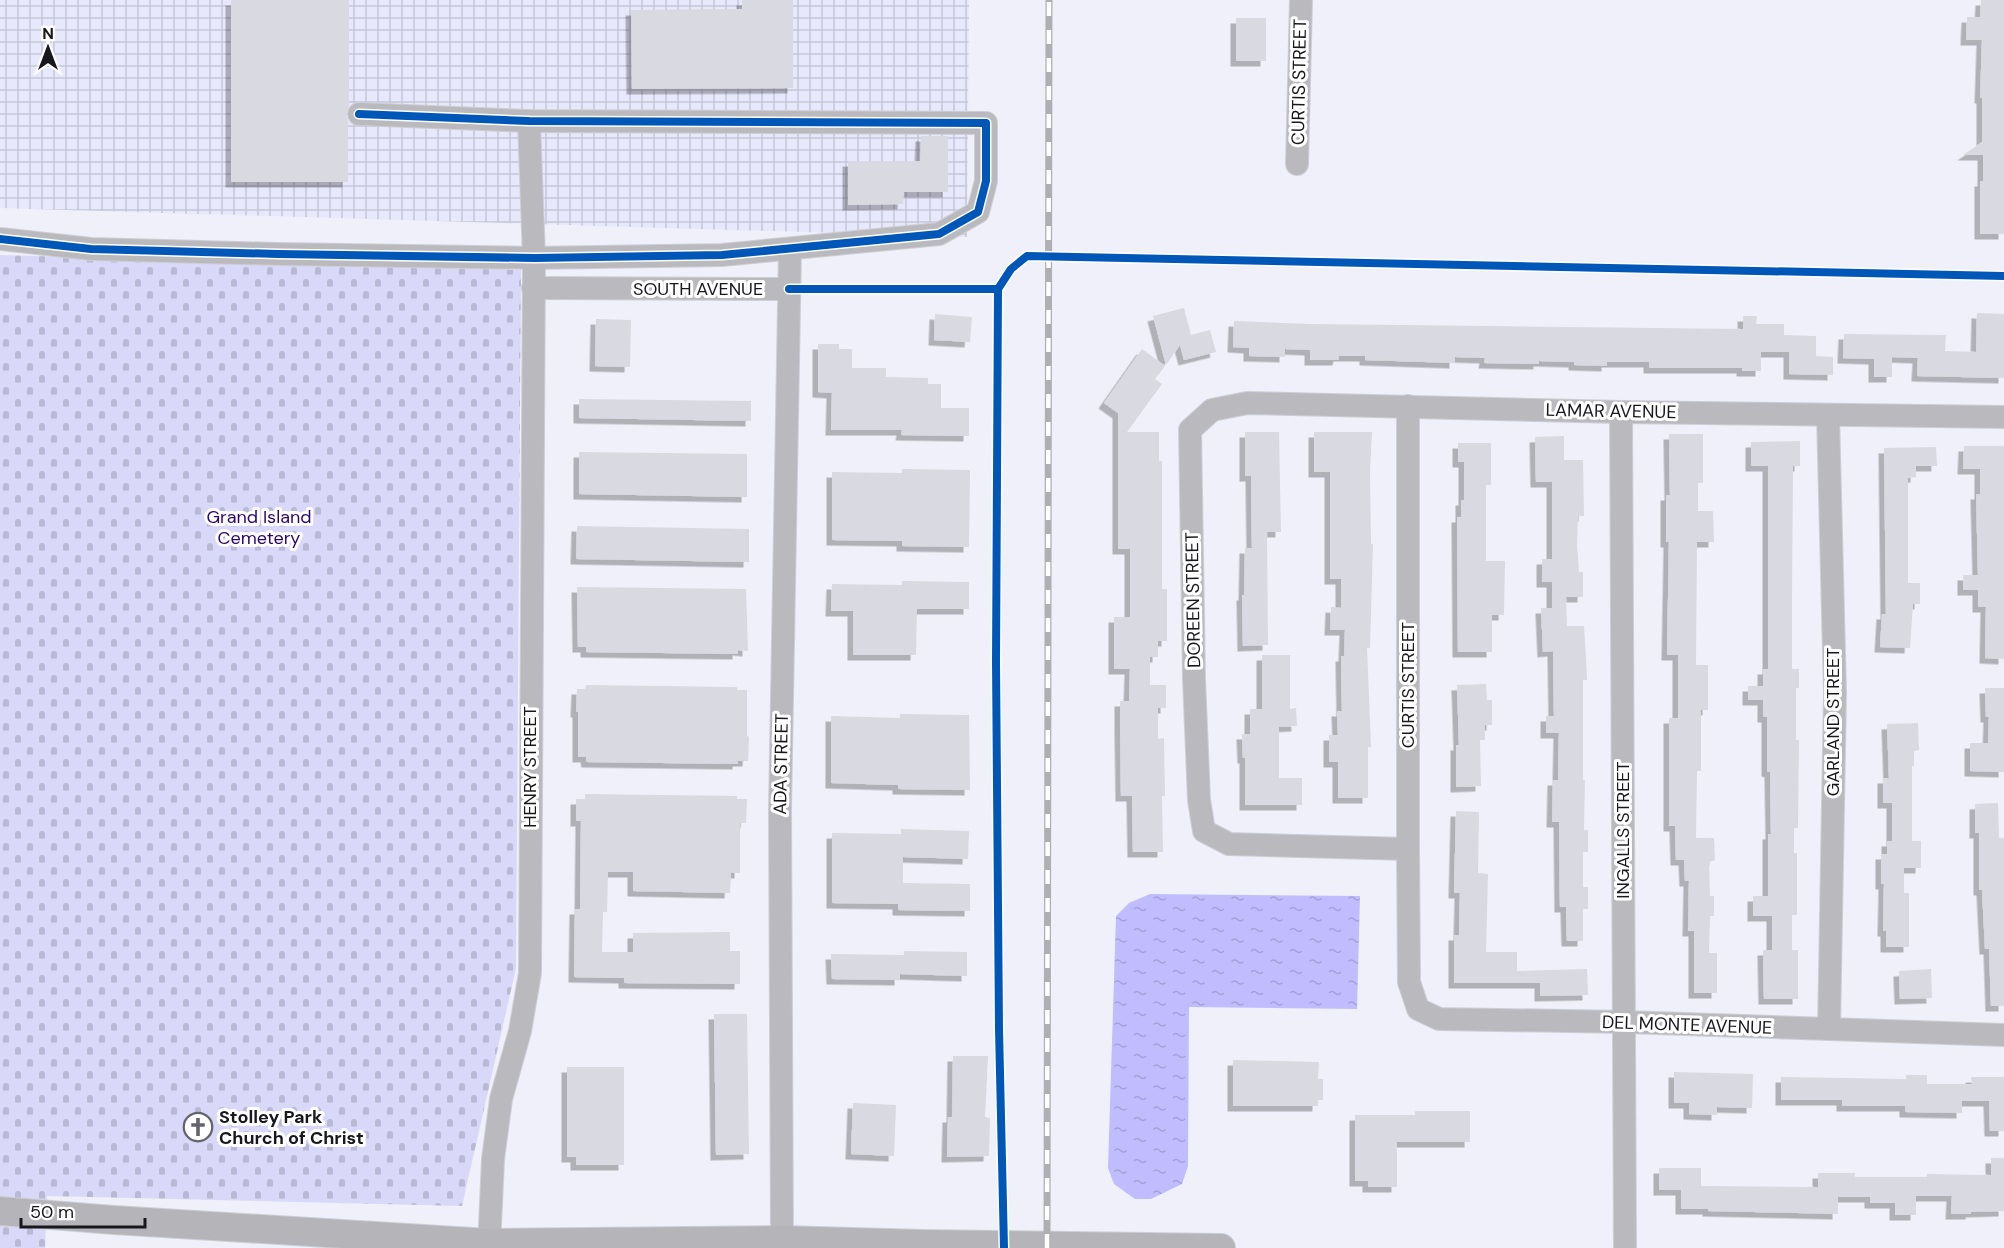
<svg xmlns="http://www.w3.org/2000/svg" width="2004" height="1248" viewBox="0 0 2004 1248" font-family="'DM Sans',sans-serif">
  <defs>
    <pattern id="industrial-grid" width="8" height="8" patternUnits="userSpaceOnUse" patternTransform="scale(1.5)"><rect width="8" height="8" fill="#e8e8fc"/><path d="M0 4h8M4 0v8" fill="none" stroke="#c6c6d8"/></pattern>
    <pattern id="cemetery-stones" width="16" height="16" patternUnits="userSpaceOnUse" patternTransform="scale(1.5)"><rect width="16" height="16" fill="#d9d8f9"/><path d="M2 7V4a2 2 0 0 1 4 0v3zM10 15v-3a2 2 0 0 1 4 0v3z" fill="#bab9d5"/></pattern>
    <pattern id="water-ripples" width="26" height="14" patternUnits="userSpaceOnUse" patternTransform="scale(1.5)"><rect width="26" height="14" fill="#c0bcfe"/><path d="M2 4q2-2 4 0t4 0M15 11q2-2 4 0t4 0" fill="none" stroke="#a4a1d9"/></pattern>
    <filter id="shadow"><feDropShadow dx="-5.5" dy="5.5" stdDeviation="0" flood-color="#0004"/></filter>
  </defs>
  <rect width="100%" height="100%" fill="#f0f0fa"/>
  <polygon fill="url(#industrial-grid)" points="0,0 969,0 967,237 0,208"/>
  <polygon fill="url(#cemetery-stones)" points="0,255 521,270 516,968 462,1206 47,1196 45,1248 0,1248"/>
  <polygon fill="url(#water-ripples)" points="1150,894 1360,896 1357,1009 1189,1007 1188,1166 1182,1184 1151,1199 1135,1199 1114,1184 1108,1168 1116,916 1129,903"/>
  <g fill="#d9d9e1" filter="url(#shadow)">
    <polygon points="231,0 349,0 349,106 346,114 348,122 348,182 231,182"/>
    <polygon points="742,0 793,0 793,88 632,89 631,10 742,9"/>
    <polygon points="1981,0 2004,0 2004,234 1980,234 1980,181 1983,181 1983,155 1963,155 1982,142 1982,98 1980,98 1982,40 1966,40 1967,17 1980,17"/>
    <rect x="1236" y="18" width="30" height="43"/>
    <polygon points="921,136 948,136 948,192 904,192 903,204 848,205 848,161 920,161"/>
    <polygon points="1184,308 1191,335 1210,330 1216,352 1184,360 1180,345 1166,365 1153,316"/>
    <polygon points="1977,313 2004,314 2004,378 1917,376 1918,358 1892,357 1892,377 1874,377 1874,359 1843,358 1844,334 1946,335 1945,351 1976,352"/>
    <polygon points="935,314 972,317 970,342 934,340"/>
    <polygon points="1743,316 1757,316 1756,324 1784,324 1784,335 1816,336 1816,356 1833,357 1833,375 1789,374 1789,352 1761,352 1761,371 1742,371 1742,368 1649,368 1649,362 1607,362 1607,366 1574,365 1574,362 1539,361 1539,364 1484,363 1485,358 1455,357 1455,363 1365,360 1365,356 1339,356 1338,360 1310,360 1310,350 1285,349 1285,357 1249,356 1249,348 1233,347 1234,321 1310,324 1743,329"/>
    <polygon points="596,319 631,320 630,367 595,366"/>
    <polygon points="818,344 839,344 839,349 852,349 852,368 886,368 886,377 928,378 928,384 941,384 941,408 969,408 969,436 901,435 902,430 831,430 832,393 818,392"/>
    <polygon points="1142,349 1165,366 1155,379 1162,384 1127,432 1159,432 1159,461 1162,461 1162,589 1167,589 1167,641 1158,641 1158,657 1150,657 1150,685 1166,685 1166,708 1158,708 1158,739 1164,738 1165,796 1162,796 1163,852 1133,852 1132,796 1121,796 1120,727 1120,701 1129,701 1130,669 1114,669 1114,617 1130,617 1130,549 1118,549 1118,413 1104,403"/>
    <polygon points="579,399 751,401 751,421 579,418"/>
    <polygon points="1245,432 1279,432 1281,532 1267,532 1268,645 1243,646 1242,595 1244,595 1245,548 1252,548 1251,476 1245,476"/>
    <polygon points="1314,432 1372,432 1370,472 1371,544 1373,544 1370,648 1367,648 1371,747 1368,747 1368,798 1338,798 1338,762 1329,762 1329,735 1338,735 1337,711 1342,711 1341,656 1344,656 1345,630 1330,630 1331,607 1341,608 1341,579 1330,579 1330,472 1314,472"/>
    <polygon points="1669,434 1703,434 1703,483 1698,483 1698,511 1713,511 1714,542 1697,542 1696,665 1708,665 1708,710 1701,710 1701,771 1697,771 1696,838 1714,838 1715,860 1709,862 1710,896 1714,896 1714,916 1710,916 1709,953 1717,953 1717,993 1694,993 1694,931 1688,931 1689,881 1685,881 1684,860 1676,860 1675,826 1669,826 1669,718 1678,718 1678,655 1667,655 1669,542 1666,542 1666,495 1670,495"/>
    <polygon points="1564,436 1564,460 1583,460 1584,516 1578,516 1577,544 1579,572 1583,572 1583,597 1566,597 1567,626 1584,626 1586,658 1587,680 1583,680 1583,780 1585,780 1584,830 1588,830 1588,852 1583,852 1583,887 1588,887 1588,909 1583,909 1583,941 1567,941 1566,907 1560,907 1559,822 1552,822 1553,780 1558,780 1559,733 1546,733 1546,716 1554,716 1553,651 1543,652 1541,608 1552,608 1552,582 1542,582 1542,559 1552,559 1552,482 1536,482 1535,437"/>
    <polygon points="1800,441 1800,466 1793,466 1792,600 1792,669 1799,669 1799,688 1796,688 1796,740 1799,740 1798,828 1794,828 1794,853 1797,853 1797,915 1792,915 1792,950 1798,950 1798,999 1764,999 1763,950 1772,950 1772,916 1753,916 1753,896 1768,896 1768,834 1771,834 1770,772 1767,771 1767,717 1763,717 1763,700 1748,700 1748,686 1763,686 1763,669 1768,669 1768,466 1751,466 1751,442"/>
    <polygon points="1458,443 1491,443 1491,485 1486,485 1486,561 1505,561 1504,615 1492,615 1492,652 1458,652 1457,517 1461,517 1461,500 1464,500 1464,462 1458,462"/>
    <polygon points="1964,446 2004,446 2004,659 1985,658 1986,607 1978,607 1978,590 1963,590 1963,575 1978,575 1976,494 1980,494 1980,469 1963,469"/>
    <polygon points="1936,447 1937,466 1916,466 1916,477 1908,478 1908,583 1920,583 1920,604 1913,604 1910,648 1880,647 1882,614 1886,614 1884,448"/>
    <polygon points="579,452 747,454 747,497 579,494"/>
    <polygon points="902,469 970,470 969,547 902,546 902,541 832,540 832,472 902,473"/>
    <polygon points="577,526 749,529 749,562 576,559"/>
    <polygon points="902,581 969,582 969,609 917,609 916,655 853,655 853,611 831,611 832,584 902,585"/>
    <polygon points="577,587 746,589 748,651 738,650 738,654 586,652 586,647 578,647"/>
    <polygon points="1262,655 1290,655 1290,709 1296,708 1297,726 1279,727 1279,778 1302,778 1302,805 1245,805 1245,758 1243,758 1242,734 1250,734 1250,709 1262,709"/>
    <polygon points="1486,684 1487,700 1492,700 1492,725 1485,725 1485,740 1480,740 1481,786 1456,787 1456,745 1459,745 1457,685"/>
    <polygon points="586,685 737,687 737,690 747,690 747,736 749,737 748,761 738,761 738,764 587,762 586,757 578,757 578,712 576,712 577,689 585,689"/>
    <polygon points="1985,688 2004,688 2004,772 1970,771 1970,743 1988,743 1989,717 1986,717"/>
    <polygon points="900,714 969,715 970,790 898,789 898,785 831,783 831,716 900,718"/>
    <polygon points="1918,723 1919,750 1914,751 1914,766 1912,766 1912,841 1921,841 1921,868 1904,868 1904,893 1909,893 1909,947 1886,947 1886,931 1883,931 1884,884 1881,884 1881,854 1887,854 1887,841 1892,841 1892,803 1883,803 1883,778 1889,778 1887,724"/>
    <polygon points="585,794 737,796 737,799 747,799 746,823 740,823 740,873 731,873 730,893 633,891 633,872 608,872 607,912 603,912 602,952 633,952 633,933 730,932 730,951 740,951 740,984 624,983 624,978 574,977 575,909 580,909 581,821 576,821 576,799 585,799"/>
    <polygon points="1998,803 1999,838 2004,838 2004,1006 1991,1006 1989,949 1985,949 1982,890 1979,890 1979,833 1975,833 1975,804"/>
    <polygon points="1456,811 1479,812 1478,873 1488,874 1486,952 1517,952 1517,971 1587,969 1588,995 1540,996 1540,983 1454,983 1454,935 1459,935 1460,893 1454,893"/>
    <polygon points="901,829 969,831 968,859 903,857 903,883 970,884 970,911 898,910 898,904 832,903 832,833 901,834"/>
    <polygon points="904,951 967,952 967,976 900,974 900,980 832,979 831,954 904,955"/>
    <polygon points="1931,969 1932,998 1900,999 1899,971"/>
    <polygon points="714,1014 747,1014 749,1154 716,1155"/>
    <polygon points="953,1056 988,1056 985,1117 990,1118 989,1156 947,1157 948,1117 952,1117"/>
    <polygon points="1233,1060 1319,1062 1318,1079 1323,1079 1323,1100 1318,1100 1318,1106 1233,1106"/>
    <polygon points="567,1067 624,1067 624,1165 576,1165 576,1157 567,1157"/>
    <polygon points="1674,1072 1753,1074 1752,1108 1717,1107 1717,1115 1689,1114 1689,1103 1674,1103"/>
    <polygon points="1906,1075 1927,1075 1927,1084 1972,1084 1971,1077 2004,1077 2004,1131 1990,1131 1989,1101 1962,1101 1962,1113 1905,1112 1905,1106 1842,1106 1842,1100 1781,1100 1781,1077 1906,1079"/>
    <polygon points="853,1103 896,1105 894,1156 851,1154"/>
    <polygon points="1415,1111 1470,1111 1470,1142 1397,1142 1397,1187 1368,1187 1368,1181 1355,1181 1355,1115 1415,1115"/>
    <polygon points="1991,1158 2004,1158 2004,1211 1971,1212 1971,1214 1951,1214 1952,1196 1916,1196 1916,1215 1895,1215 1895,1203 1870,1203 1870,1197 1838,1197 1838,1214 1708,1211 1708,1209 1681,1209 1681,1190 1659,1190 1659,1168 1701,1168 1701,1186 1818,1187 1818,1173 1855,1173 1855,1177 1927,1177 1927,1174 1991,1175"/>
  </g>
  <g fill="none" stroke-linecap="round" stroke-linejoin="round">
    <g stroke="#ceced6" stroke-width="24">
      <g id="minor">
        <polyline points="1297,164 1301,0"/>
        <polyline points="0,239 91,249 278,254 534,258 722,255 939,234 978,212 986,181 986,123 529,121 359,114"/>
        <polyline points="533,288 789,289"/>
        <polyline points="1408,406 1408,849 1409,982 1418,1009 1439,1019 1625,1022 2004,1035"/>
        <polyline points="1621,412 1625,1248"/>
        <polyline points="1828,415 1835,693 1829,1029"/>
        <polyline points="1408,849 1229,844 1204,831 1199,800 1194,679 1190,430 1212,410 1247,403 1621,412 2004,417"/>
        <polyline points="782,1240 780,810 790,249"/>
        <polyline points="489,1248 493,1159 501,1099 520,1031 530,973 534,258 529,121"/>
      </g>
    </g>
    <g stroke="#ceced6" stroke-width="30">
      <polyline id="major" points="0,1211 114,1220 489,1243 782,1240 924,1244 1221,1248"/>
    </g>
    <use href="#minor" stroke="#bababe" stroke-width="22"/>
    <use href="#major" stroke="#b4b4b9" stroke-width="28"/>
    <g stroke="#afafb3" stroke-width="7">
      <polyline id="rail" points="1047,1248 1049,0"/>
    </g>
    <use href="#rail" stroke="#fff" stroke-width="4.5" stroke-dasharray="14" stroke-linecap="butt"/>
    <g stroke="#fff" stroke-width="11">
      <g id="cycleway">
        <polyline points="0,239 91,249 278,254 534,258 722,255 939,234 978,212 986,181 986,123 529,121 359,114"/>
        <polyline points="789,289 998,289 1011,269 1027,256 2004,276"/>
        <polyline points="998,289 996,662 999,1029 1004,1248"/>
      </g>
    </g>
    <use href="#cycleway" stroke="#0057b8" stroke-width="8"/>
  </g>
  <defs>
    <g id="church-ring" transform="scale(1.5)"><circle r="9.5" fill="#fff" stroke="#63636b" stroke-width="1.5"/><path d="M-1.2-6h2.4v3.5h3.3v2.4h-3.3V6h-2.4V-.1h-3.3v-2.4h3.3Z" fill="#63636b"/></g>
  </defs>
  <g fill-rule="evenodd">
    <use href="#church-ring" x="198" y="1127"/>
  </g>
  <g text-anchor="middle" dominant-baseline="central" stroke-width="6" stroke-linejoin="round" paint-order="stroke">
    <g font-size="18" fill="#17171e" stroke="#fff">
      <text transform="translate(1299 82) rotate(-89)">CURTIS STREET</text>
      <text x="698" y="289">SOUTH AVENUE</text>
      <text transform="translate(1611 411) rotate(1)">LAMAR AVENUE</text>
      <text transform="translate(1193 600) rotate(-91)">DOREEN STREET</text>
      <text transform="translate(1408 685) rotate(-90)">CURTIS STREET</text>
      <text transform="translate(1833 722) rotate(-90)">GARLAND STREET</text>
      <text transform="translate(781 764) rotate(-89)">ADA STREET</text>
      <text transform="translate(530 767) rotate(-90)">HENRY STREET</text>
      <text transform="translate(1623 830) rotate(-90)">INGALLS STREET</text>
      <text transform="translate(1687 1025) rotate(2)">DEL MONTE AVENUE</text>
    </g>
    <g font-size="18" fill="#2a0470" stroke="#fff">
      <text x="259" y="517">Grand Island<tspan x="259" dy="21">Cemetery</tspan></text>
    </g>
    <g font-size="18" font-weight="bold" fill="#17171e" stroke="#fff" text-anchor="start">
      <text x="219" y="1117">Stolley Park<tspan x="219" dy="21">Church of Christ</tspan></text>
    </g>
  </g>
  <g transform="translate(48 48)" stroke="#ffffff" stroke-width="4.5" paint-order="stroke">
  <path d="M0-4.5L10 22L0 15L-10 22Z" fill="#17171e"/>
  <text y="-9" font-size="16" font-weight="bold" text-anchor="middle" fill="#17171e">N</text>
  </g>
  <path d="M21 1218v9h124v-9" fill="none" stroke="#17171e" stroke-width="3"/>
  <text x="30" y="1218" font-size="18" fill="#17171e" stroke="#ffffff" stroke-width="4.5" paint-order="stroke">50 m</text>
</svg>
